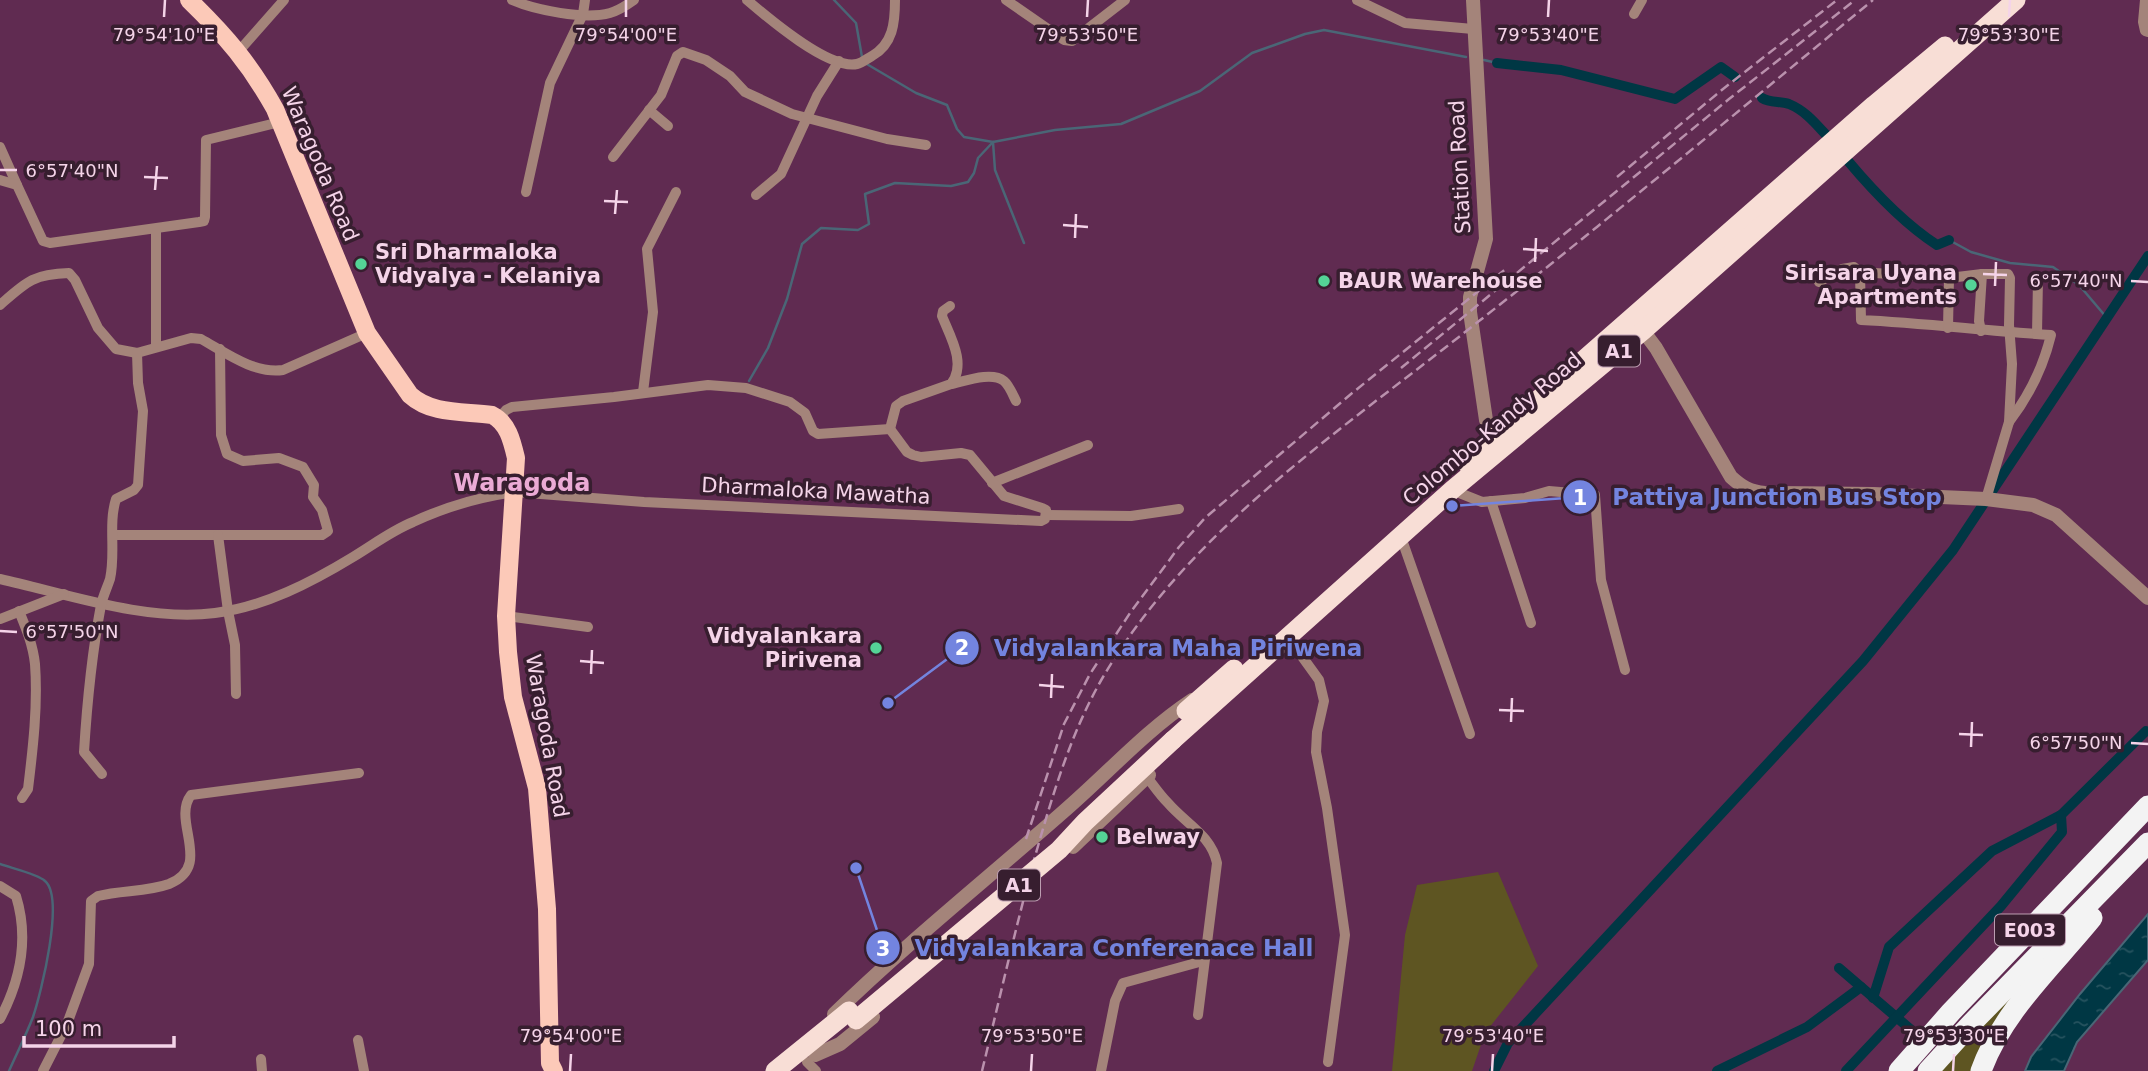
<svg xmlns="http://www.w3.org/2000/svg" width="2148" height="1071" viewBox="0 0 2148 1071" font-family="'DejaVu Sans',sans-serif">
  <defs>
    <pattern id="water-ripples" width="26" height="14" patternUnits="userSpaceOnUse" patternTransform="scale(1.75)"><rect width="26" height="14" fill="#003744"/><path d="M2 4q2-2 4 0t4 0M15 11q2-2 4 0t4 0" fill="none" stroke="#26535f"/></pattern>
  </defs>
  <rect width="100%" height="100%" fill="#602b51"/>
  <g fill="#5e5522">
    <polygon points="1498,872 1538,966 1485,1033 1472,1071 1392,1071 1405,935 1417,885"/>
    <polygon points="2015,993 1975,1071 1935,1071"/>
  </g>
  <polygon fill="url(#water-ripples)" stroke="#4a6676" stroke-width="2" points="2148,914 2148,960 2077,1042 2064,1071 2025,1071 2031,1057 2080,994"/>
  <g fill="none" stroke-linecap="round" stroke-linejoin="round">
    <g stroke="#4a6676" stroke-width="2.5">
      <polyline points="834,0 856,23 862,57"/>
      <polyline points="1484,60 1497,63"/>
      <polyline points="865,63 916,93 947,105 957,129 964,137 993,142 1055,130 1121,124 1200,91 1252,53 1305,34 1324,30 1466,57"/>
      <polyline points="993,142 995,170 1024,243"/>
      <polyline points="1949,240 1971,252 2010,263 2053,267 2079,285 2107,318"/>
      <polyline points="749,381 768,348 787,299 802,244 821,228 858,230 869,224 865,194 895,183 951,186 968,182 974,173 978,158 993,142"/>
      <path d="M0 864C11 868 38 874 45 881 65 898 41 993 33 1017 26 1035 17 1053 9 1071"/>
    </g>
    <g stroke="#003744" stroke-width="10">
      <polyline points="1497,63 1561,70 1675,99 1721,67 1735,77"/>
      <path d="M1762 98C1770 103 1780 101 1789 104 1806 111 1816 124 1828 137"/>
      <path d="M1848 161C1874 192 1903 223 1937 245L1949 240"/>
      <polyline points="1839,968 1916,1034"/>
      <polyline points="1873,998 1889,947 1992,851 2061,815 2146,731"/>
      <polyline points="1494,1071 1508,1043 1863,661 1953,550 2148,256"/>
      <polyline points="1717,1071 1807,1027 1861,987"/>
      <polyline points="1846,1071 2001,906 2062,832 2061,815"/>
    </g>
    <g stroke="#a4847a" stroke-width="10">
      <path d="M512 0C535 10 584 20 610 13 618 11 627 5 634 0"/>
      <path d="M747 0C768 18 829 70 857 64 862 63 868 58 872 56 893 44 895 23 895 0"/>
      <polyline points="1006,0 1064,40 1072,41 1125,0"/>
      <polyline points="1357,0 1405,23 1473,29"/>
      <polyline points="2145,0 2143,22 2145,31 2148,32"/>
      <polyline points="1634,14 1642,0"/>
      <polyline points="239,51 284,0"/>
      <polyline points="649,110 668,126"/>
      <polyline points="0,147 17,185"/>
      <polyline points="613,157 661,95 677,56 683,52 706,60 730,76 745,92 792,114 887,139 926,145"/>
      <polyline points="0,180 17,185 43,241 50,243 199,222 204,221 205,217 206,140 280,122"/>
      <polyline points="526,192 550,83 583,14 585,0"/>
      <polyline points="756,195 781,174 817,96 839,61"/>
      <polyline points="1860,272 1949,278 1982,274 2008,274 2010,278 2009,325 2012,364 2009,422 1986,499"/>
      <path d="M1819 282 1842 269 1854 267 1860 272 1861 320C1924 323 1987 331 2051 335 2043 368 2029 396 2009 422"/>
      <path d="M0 305C26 282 33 274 69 273L75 280 98 328 116 349 137 353 191 338 201 339C226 353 254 374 283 370L367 333"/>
      <polyline points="1948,328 1949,278"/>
      <polyline points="1981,331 1979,321 1982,274"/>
      <polyline points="2037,334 2038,279"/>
      <polyline points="156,347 156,229"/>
      <path d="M951 384C965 381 992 371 1004 381 1009 385 1013 395 1016 401"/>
      <polyline points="643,392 653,312 647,249 676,192"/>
      <polyline points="499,418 506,410 512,407 614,397 708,385 746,388 790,402 805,413 813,431 818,434 890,429"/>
      <path d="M890 429 896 406 903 401 951 384C967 364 950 336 942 316L943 311 950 306"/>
      <polyline points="992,483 1088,445"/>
      <polyline points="1452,490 1482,502 1525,498 1549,491 1595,495 1601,580 1625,670"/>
      <polyline points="1491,501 1531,623"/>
      <polyline points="1047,515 1131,516 1179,509"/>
      <polyline points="114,535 322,535 328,531 322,510 313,497 314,485 303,467 279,458 243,461 227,454 221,435 220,349"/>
      <polyline points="218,535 228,611 235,645 236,694"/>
      <polyline points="1401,537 1470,734"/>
      <path d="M0 579C67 594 146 622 215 613 264 607 312 582 353 557 373 545 391 531 413 522 445 507 480 497 515 492L644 502 1041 521 1045 519 1046 510 1042 508 1004 496 970 455 961 453 921 457 913 455 907 452 890 429"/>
      <path d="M19 611C26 628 33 645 35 664 38 705 33 748 28 789L22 798"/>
      <polyline points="506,616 588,627"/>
      <polyline points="0,619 64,594"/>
      <polyline points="1288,637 1319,680 1324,701 1317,732 1316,752 1327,808 1345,935 1328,1062"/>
      <path d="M102 774 84 752C87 703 92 653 101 605 103 596 107 588 110 579 116 553 108 524 116 499L134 490 138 485 143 411 138 383 137 353"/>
      <path d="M1147 777C1154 786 1160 795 1168 803 1186 824 1211 835 1217 863L1198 1015"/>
      <path d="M0 886 16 896C29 938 20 981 0 1019"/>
      <polyline points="358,1040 364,1071"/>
      <polyline points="261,1059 262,1071"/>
      <polyline points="807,1062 816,1071"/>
      <path d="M43 1071 67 1024 89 964 91 901 98 896C121 890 147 892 169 884 214 866 171 821 191 795L359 773"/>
      <polyline points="1101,1071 1115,1001 1123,983 1203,961"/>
    </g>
    <g stroke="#a4847a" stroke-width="14">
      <polyline points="1473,0 1486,239 1470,297 1470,312 1486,420 1498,447"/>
      <path d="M1638 324 1656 348 1731 477C1742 487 1750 492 1765 493L1873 494 1986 499 2033 505 2056 515 2148 598"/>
      <polyline points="1073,847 1149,775"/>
      <path d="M834 1014C907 943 987 879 1063 812 1106 775 1145 731 1192 700"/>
      <polyline points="815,1055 840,1044 873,1017"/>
    </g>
    <path stroke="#fcc9b8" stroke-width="18" d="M189 0C226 36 250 64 275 109L367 333 410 395C432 415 464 411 492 415 508 423 512 441 516 458L506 616 508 652 513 697 537 788 547 909 550 1063 554 1071"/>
    <g stroke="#f8ded6" stroke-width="19">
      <polyline points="1466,463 1874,105 1945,46"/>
      <polyline points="1186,711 1234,669"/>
      <polyline points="1173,740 1452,490 1644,330 2016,0"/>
      <polyline points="775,1071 849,1011"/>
    </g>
    <g stroke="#f3f3f3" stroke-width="21">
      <polyline points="1899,1071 1951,1012 2148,806"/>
      <polyline points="1928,1071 1969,1026 2148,843"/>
      <path d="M1981 1071C2002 1012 2053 966 2092 918"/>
    </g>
    <g stroke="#ba91ad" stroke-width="2.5" stroke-dasharray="10 5" stroke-linecap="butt">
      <polyline points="1617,177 1723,89 1837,0"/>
      <polyline points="1401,368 1729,99 1855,0"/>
      <polyline points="1026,839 1064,724 1090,674 1130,613 1179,547 1205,518 1351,394 1507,268"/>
      <path d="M982 1071C999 1001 1015 930 1034 860 1052 797 1070 734 1103 677 1190 529 1342 430 1474 325 1609 219 1741 109 1873 0"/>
    </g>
    <polyline stroke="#f8ded6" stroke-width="19" points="856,1020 1059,850 1085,822 1173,740"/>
  </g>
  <path fill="none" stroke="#f5d4e9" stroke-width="2.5" d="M164 17 165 0M626 17V0M1087 17 1088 0M1548 17 1549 0M2009 17 2010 0M0 170H17M144 177 168 178M155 190 157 166M604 201 628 202M615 214 617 190M1063 225 1088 227M1075 238 1076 214M1523 249 1548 251M1535 262 1536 238M1983 274 2007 275M2131 281 2148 282M1995 286 1996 262M0 631 17 632M580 661 604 663M591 674 592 650M1039 685 1064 687M1051 698 1052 674M1499 710 1524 711M1511 722 1512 698M1959 734 1983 735M2131 743 2148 744M1971 747 1972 722M570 1071 571 1054M1031 1071 1032 1054M1492 1071 1493 1054M1953 1071 1954 1054"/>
  <g fill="#54d396" stroke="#371e2f" stroke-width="2.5">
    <circle cx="361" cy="264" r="7"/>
    <circle cx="1324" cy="281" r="7"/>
    <circle cx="1971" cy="285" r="7"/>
    <circle cx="876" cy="648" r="7"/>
    <circle cx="1102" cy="837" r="7"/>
  </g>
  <g text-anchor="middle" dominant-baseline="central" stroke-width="7" stroke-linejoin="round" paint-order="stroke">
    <g fill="#371e2f" stroke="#bc9db1" stroke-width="2">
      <rect x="1598" y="335.5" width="42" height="31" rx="5"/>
      <rect x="998" y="869.5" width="42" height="31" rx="5"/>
      <rect x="1995" y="914.5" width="70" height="31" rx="5"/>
    </g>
    <g font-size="19" font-weight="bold" fill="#f5d4e9">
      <text x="1619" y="351">A1</text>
      <text x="1019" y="885">A1</text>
      <text x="2030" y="930">E003</text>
    </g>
    <g font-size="21" fill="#f5d4e9" stroke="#371e2f">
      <text transform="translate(320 164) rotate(67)">Waragoda Road</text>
      <text transform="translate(1460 167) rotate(-93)">Station Road</text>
      <text transform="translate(1492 429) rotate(-40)">Colombo-Kandy Road</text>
      <text transform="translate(816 491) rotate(3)">Dharmaloka Mawatha</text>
      <text transform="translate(547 736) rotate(80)">Waragoda Road</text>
    </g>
    <g font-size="21" font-weight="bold" fill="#f5d4e9" stroke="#371e2f" text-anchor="start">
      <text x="375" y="252">Sri Dharmaloka<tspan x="375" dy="24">Vidyalya - Kelaniya</tspan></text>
      <text x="1957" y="273" text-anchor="end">Sirisara Uyana<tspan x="1957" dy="24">Apartments</tspan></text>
      <text x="1338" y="281">BAUR Warehouse</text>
      <text x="862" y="636" text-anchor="end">Vidyalankara<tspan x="862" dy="24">Pirivena</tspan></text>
      <text x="1116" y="837">Belway</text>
    </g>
    <g font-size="24" font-weight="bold" fill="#ebaad5" stroke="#371e2f">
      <text x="522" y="483">Waragoda</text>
    </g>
  </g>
  <g font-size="18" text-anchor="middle" fill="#f5d4e9" stroke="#371e2f" stroke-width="7" stroke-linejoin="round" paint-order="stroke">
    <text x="164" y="41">79°54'10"E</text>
    <text x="626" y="41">79°54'00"E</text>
    <text x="1087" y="41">79°53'50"E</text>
    <text x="1548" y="41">79°53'40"E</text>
    <text x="2009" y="41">79°53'30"E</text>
    <text x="72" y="177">6°57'40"N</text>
    <text x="2076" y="287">6°57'40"N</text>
    <text x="72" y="638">6°57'50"N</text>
    <text x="2076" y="749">6°57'50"N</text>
    <text x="571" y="1042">79°54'00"E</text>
    <text x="1032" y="1042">79°53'50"E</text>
    <text x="1493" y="1042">79°53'40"E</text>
    <text x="1954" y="1042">79°53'30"E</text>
  </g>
  <path fill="none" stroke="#7384df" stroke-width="2.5" d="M1452 506L1580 497M888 703L962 648M856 868L883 948"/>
  <g fill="#7384df" stroke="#371e2f" stroke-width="2.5">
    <circle cx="1452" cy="506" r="7"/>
    <circle cx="888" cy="703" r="7"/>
    <circle cx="856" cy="868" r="7"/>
    <circle cx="1580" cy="497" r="18"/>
    <circle cx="962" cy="648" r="18"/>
    <circle cx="883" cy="948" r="18"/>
  </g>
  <g font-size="21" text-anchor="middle" font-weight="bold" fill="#fff">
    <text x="1580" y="505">1</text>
    <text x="962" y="655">2</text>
    <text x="883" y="956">3</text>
  </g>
  <g font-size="23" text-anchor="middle" font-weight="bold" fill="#7384df" stroke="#371e2f" stroke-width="7" stroke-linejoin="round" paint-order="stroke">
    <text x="1777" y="505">Pattiya Junction Bus Stop</text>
    <text x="1178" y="656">Vidyalankara Maha Piriwena</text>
    <text x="1114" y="956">Vidyalankara Conferenace Hall</text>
  </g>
  <path d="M24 1036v10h150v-10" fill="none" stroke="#f5d4e9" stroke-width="3.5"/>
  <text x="35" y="1036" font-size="21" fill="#f5d4e9" stroke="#371e2f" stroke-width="5" paint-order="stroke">100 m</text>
</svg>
